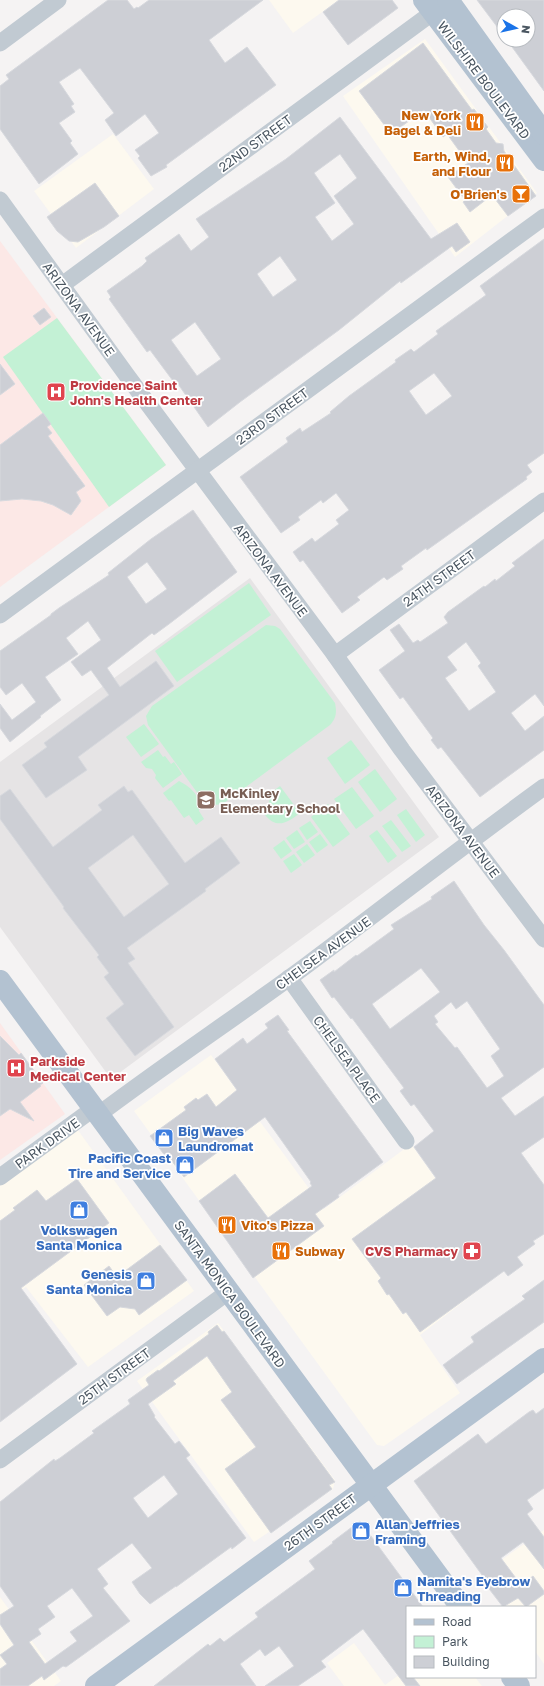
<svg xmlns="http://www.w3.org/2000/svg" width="544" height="1686" viewBox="0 0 544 1686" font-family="'Golos Text',sans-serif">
  <rect width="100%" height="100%" fill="#f5f3f3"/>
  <g fill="#fdf9ef">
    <polygon points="269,0 339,0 293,33"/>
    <polygon points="425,39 537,193 455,257 343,96"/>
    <polygon points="113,134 154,189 76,248 34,191"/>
    <polygon points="211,1055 324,1209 411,1144 502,1272 420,1335 460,1393 384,1446 377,1445 134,1111"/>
    <polygon points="75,1126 194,1291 88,1367 26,1287 0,1306 0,1182"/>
    <polygon points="218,1323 335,1480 333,1489 254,1542 137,1381"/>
    <polygon points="544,1530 544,1664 535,1651 535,1607 503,1607 480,1575"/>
    <polygon points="0,1597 61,1681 54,1686 0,1686"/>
    <polygon points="354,1643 385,1685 407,1669 407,1677 475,1677 482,1686 344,1686 327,1663"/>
  </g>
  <polygon fill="#e6e4e5" points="250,578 439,837 111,1079 0,927 0,762"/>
  <g fill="#fce8e6">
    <polygon points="0,241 166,465 0,587"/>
    <polygon points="0,1023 65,1114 0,1160"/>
  </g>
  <g fill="#c3f1d5">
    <polygon points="57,318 166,465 109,507 3,357"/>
    <polygon points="249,583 271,615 177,682 155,651"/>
    <path d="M266 625 275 626 280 629 335 703C337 713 336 718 330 725L224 803C216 806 212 805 204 802L148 725 146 716 152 706Z"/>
    <polygon points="144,724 159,744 141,757 126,737"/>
    <polygon points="351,740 370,765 345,784 327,758"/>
    <polygon points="158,750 163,757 165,756 171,764 174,762 182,774 163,788 155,778 156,775 152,769 146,768 141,762"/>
    <polygon points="375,769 397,799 380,812 358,782"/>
    <path d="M179 781C191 787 202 797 199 811L204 819 196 825 189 815 184 818 171 800 169 801 163 793Z"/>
    <path d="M280 786 300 813C288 822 277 830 265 815L272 792Z"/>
    <polygon points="352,787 374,816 356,829 334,799"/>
    <polygon points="328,804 350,834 333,847 311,817"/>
    <polygon points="406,809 425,835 416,842 397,815"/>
    <polygon points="391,820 411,846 402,852 382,826"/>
    <polygon points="310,821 318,832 307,840 299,828"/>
    <polygon points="297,830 305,842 294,849 286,838"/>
    <polygon points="377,830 397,856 388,863 369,836"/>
    <polygon points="320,834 328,845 317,853 309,842"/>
    <polygon points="284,840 292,851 281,859 273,848"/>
    <polygon points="307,844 315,855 304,863 296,852"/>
    <polygon points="294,854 302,865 291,873 283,861"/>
  </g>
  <g fill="#cdcfd5" stroke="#d7d9de" fill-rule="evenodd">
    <polygon points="108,0 127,0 134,9 137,7 138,8 149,0 263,0 209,40 225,63 247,47 276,85 166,165 167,167 151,176 138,158 140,156 135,150 159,133 145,114 116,136 105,120 114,113 80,68 59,82 74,104 71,106 75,112 59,123 72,141 70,143 78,154 39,184 0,129 0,86 9,79 6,75"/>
    <polygon points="339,0 392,0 398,8 348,45 323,12"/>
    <polygon points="477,0 544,0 544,91 507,40 528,40 528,16 504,16 504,36"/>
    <polygon points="423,43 472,110 474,109 488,127 486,129 496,143 503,144 504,151 536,196 508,216 492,195 470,212 463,202 465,200 448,177 468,163 447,134 443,137 424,110 391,134 359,91"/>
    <path d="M340 117 431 239 457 223 470 242 456 252 452 246 401 283 400 281 339 330 240 402 208 427 178 384 176 385 150 350 147 352 109 299 111 297 107 291 142 266 147 261 145 258 179 234 191 251 209 237 196 219 286 159ZM340 154 357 178 334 196 354 224 332 241 315 217 335 203 314 173ZM280 256 297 280 273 297 257 274ZM195 322 221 359 197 376 171 340Z"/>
    <polygon points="95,183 119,216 104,227 78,242 69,241 57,231 47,217"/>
    <path d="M544 239V453L527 465 532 472 526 477 527 479 427 550 426 548 401 566 403 569 387 580 384 577 357 597 360 600 342 613 303 560 300 562 293 552 312 538 315 542 339 524 336 520 349 510 336 493 323 503 321 500 298 517 300 520 281 533 240 477 288 442 286 438 300 428 302 432 331 413 330 412 349 396 396 362 395 360 411 349 414 352 438 334 436 331 486 295 480 286ZM434 373 452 396 426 415 409 391Z"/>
    <polygon points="44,308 51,317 40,325 33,316"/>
    <polygon points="0,364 15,384 0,395"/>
    <polygon points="43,413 51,424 47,427 52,433 48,436 85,486 76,492 81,501 71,515 53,505 41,501 22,499 0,501 0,445"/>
    <path d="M193 510 237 572 169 624 154 635 152 633 107 668 120 687 156 661 174 686 78 757 87 770 46 798 22 765 47 747 44 743 109 695 91 670 82 676 71 662 101 640 88 621 66 638 78 654 45 677 61 700 40 716 41 717 10 742 0 728V704L12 720 36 702 22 683 6 695 0 687V651L51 615V614L59 608 109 575 108 573 151 539ZM147 562 167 589 146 604 127 577Z"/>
    <path d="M544 539V706L535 694 511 713 525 731 544 716V750L480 797 441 747 438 749 431 740 433 738 403 697 400 699 379 670 405 651 390 630 399 624 413 643 418 640 420 642 448 623 444 617 448 612 484 586 485 587 495 579 496 581 515 566 512 563ZM466 642 481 663 478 666 496 692 469 711 445 678 457 670 447 657Z"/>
    <path d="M124 786 128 792 132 790 185 863 221 837 240 863 205 889 206 891 127 948 135 959 128 963 174 1027 135 1056 106 1018 124 1004 104 977 109 973 97 957 99 955 63 908 64 907 0 819V796L10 789 53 847 102 810 98 805ZM133 835 169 884 124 917 88 868Z"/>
    <path d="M454 881 484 925 504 950 544 1005V1067L501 1098 515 1116 544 1096V1137L521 1153 544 1185V1234L533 1241 535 1244 517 1257 523 1265 508 1276 504 1271 420 1332 406 1312 403 1314 389 1294 387 1295 378 1281 381 1278 352 1239 436 1178 414 1147 434 1131 414 1104 411 1106 400 1091 404 1088 352 1018 351 1019 334 997 332 998 320 980 334 970V972L356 955 357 956 394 929 391 925 432 899 431 897ZM421 968 440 992 390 1029 372 1004ZM467 1001 500 1049 491 1056 504 1076 487 1088 457 1047 455 1048 435 1024 438 1022 434 1016 451 1002 456 1009Z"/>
    <polygon points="278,1015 289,1030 287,1031 383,1162 338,1195 339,1197 315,1214 324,1226 253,1278 199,1201 235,1174 268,1218 312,1186 310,1183 311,1182 265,1117 184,1177 168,1156 166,1157 150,1136 186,1110 184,1107 196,1098 198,1100 207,1094 216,1107 237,1090 215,1059 243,1038 247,1044 268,1028 265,1024"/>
    <polygon points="0,1036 19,1055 21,1053 43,1083 40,1085 41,1086 20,1102 34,1121 10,1109 0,1116"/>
    <polygon points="77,1179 109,1223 21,1288 77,1364 0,1422 0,1221 15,1210 13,1208 37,1190 46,1201"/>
    <polygon points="160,1245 187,1280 139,1315 135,1309 120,1307 107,1316 84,1285 109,1266 117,1277"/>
    <polygon points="544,1280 544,1322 457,1384 443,1365 474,1342 471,1337 525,1299 522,1296"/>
    <path d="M217 1325 222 1332 224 1331 335 1482 329 1485 332 1489 271 1533 225 1469 256 1447 221 1400 232 1392 207 1356 173 1381 176 1384 148 1404 155 1416 154 1417 175 1444 179 1441 190 1455 186 1458 246 1538 232 1549 231 1547 176 1587V1586L150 1604 140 1594 132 1582 152 1568 132 1543 97 1569 108 1584 103 1588 130 1621 66 1667 63 1666 44 1680 42 1676 28 1686H0V1669L7 1664 0 1655 14 1645 0 1624V1615L14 1606 0 1586V1502L54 1459 55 1461 60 1458 94 1433 92 1431 130 1404 128 1400 149 1385 146 1380 147 1378 158 1370 159 1371 209 1334 208 1332ZM164 1475 178 1494 148 1518 133 1498ZM72 1588 93 1616 70 1632 77 1641 45 1664 29 1642 41 1634 38 1629 55 1617 47 1606Z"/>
    <polygon points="544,1408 544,1488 527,1500 533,1509 527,1514 544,1537 544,1569 523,1542 501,1558 521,1585 533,1576 544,1591 544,1594 526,1607 518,1598 503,1607 480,1577 482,1575 414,1481 478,1434 486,1444 529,1412 533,1410 536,1414"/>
    <polygon points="360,1521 423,1607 407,1607 407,1677 413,1677 420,1686 406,1686 363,1629 321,1661 326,1667 298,1686 265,1686 294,1666 279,1646 265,1656 260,1649 240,1664 256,1686 154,1686 208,1644 210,1646 220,1638 224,1642 258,1617 255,1613 315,1569 309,1561 333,1543 332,1542"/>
  </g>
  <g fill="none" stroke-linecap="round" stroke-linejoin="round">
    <g stroke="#c1cad2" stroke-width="17">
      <polyline points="0,43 58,0"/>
      <polyline points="0,200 128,377 335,655 402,750 544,939"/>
      <polyline points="62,285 443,5"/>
      <polyline points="0,615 544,217"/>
      <polyline points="335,655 544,501"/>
      <polyline points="289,978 406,1141"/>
      <path d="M98 1115C167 1063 238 1016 307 965 386 906 464 845 544 787"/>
      <polyline points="0,1177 93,1109"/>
      <polyline points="0,1460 228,1292"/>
    </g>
    <g stroke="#b3c2d1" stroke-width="22">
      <polyline points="424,0 544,160"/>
      <polyline points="448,0 544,134"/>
      <polyline points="0,981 461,1607"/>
      <polyline points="512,1677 519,1686"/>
      <polyline points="96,1686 544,1359"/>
    </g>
  </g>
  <defs>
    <g id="restaurant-square" transform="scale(1)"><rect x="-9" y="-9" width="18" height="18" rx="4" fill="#e8710a" stroke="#fff"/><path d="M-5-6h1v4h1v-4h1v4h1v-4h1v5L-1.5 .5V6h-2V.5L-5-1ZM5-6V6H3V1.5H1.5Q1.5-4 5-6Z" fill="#fff"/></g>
    <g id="bar-square" transform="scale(1)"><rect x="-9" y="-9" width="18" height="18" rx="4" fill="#e8710a" stroke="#fff"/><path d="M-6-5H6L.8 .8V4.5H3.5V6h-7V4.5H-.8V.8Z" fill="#fff"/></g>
    <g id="hospital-square" transform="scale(1)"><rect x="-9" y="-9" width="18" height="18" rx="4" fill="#e0444e" stroke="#fff"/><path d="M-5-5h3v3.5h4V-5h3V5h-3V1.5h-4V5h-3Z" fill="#fff"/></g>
    <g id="school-square" transform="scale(1)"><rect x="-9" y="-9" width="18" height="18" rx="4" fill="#8d6e63" stroke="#fff"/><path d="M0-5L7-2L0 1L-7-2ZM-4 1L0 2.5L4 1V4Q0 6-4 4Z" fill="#fff"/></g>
    <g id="shop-square" transform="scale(1)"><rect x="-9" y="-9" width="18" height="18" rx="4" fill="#3f7fe0" stroke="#fff"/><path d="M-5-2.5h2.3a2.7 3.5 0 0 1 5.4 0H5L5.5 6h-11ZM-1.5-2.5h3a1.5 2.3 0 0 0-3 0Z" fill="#fff"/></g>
    <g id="pharmacy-square" transform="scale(1)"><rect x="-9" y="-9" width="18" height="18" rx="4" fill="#e0444e" stroke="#fff"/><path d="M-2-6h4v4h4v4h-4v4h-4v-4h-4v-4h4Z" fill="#fff"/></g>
  </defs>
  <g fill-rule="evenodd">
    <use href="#restaurant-square" x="475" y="122"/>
    <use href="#restaurant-square" x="505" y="163"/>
    <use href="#bar-square" x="521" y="194"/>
    <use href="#hospital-square" x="56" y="392"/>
    <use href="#school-square" x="206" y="800"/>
    <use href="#hospital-square" x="16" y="1068"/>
    <use href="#shop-square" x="164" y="1138"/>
    <use href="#shop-square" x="185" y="1165"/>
    <use href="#shop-square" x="79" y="1210"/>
    <use href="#restaurant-square" x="227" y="1225"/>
    <use href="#restaurant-square" x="281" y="1251"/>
    <use href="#pharmacy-square" x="472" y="1251"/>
    <use href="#shop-square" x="146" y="1281"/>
    <use href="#shop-square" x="361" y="1531"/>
    <use href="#shop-square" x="403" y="1588"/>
  </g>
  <g text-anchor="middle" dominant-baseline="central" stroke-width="3.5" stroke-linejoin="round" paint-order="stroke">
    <g font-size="13" fill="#4a5661" stroke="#fff">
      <text transform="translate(484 80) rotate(53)">WILSHIRE BOULEVARD</text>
      <text transform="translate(255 143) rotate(-36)">22ND STREET</text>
      <text transform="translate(79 309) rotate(54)">ARIZONA AVENUE</text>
      <text transform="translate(272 416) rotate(-36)">23RD STREET</text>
      <text transform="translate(271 570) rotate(53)">ARIZONA AVENUE</text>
      <text transform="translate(439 578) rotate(-36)">24TH STREET</text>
      <text transform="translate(463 831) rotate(53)">ARIZONA AVENUE</text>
      <text transform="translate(323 953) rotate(-36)">CHELSEA AVENUE</text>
      <text transform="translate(347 1059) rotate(54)">CHELSEA PLACE</text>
      <text transform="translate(47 1143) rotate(-36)">PARK DRIVE</text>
      <text transform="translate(230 1294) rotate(54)">SANTA MONICA BOULEVARD</text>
      <text transform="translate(114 1376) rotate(-36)">25TH STREET</text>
      <text transform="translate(320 1522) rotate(-36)">26TH STREET</text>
    </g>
    <g font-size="13" font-weight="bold" fill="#c56008" stroke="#fff" text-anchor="end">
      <text x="461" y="115">New York<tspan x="461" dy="15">Bagel &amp; Deli</tspan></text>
      <text x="491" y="156">Earth, Wind,<tspan x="491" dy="15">and Flour</tspan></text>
      <text x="507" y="194">O'Brien's</text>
      <text x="241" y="1225" text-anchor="start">Vito's Pizza</text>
      <text x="295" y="1251" text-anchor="start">Subway</text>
    </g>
    <g font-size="13" font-weight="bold" fill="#be3a42" stroke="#fff" text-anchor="start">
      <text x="70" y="385">Providence Saint<tspan x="70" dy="15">John's Health Center</tspan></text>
      <text x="30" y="1061">Parkside<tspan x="30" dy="15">Medical Center</tspan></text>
      <text x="458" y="1251" text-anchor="end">CVS Pharmacy</text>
    </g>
    <g font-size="13" font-weight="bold" fill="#785e54" stroke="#fff" text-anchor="start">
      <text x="220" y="793">McKinley<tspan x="220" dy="15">Elementary School</tspan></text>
    </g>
    <g font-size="13" font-weight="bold" fill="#366cbe" stroke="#fff" text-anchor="start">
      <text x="178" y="1131">Big Waves<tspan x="178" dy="15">Laundromat</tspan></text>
      <text x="171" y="1158" text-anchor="end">Pacific Coast<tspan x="171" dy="15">Tire and Service</tspan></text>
      <text x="79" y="1230" text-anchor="middle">Volkswagen<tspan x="79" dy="15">Santa Monica</tspan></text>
      <text x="132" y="1274" text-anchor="end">Genesis<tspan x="132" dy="15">Santa Monica</tspan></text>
      <text x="375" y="1524">Allan Jeffries<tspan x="375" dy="15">Framing</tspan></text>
      <text x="417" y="1581">Namita's Eyebrow<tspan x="417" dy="15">Threading</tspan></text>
    </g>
  </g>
  <rect x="406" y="1606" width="130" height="72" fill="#ffffff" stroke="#b7bbc0"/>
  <rect x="414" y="1619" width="20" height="6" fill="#b3c2d1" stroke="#b7bbc0"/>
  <text x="442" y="1626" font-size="12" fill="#4a5661">Road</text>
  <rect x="414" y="1636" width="20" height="12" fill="#c3f1d5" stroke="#b7bbc0"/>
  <text x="442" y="1646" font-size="12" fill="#4a5661">Park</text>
  <rect x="414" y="1656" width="20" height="12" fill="#cdcfd5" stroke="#b7bbc0"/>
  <text x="442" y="1666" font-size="12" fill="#4a5661">Building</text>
  <g transform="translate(516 28) rotate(98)"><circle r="19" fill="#ffffff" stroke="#b7bbc0"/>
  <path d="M0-3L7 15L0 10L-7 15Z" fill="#1a73e8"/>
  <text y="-6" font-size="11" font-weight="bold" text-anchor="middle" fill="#4a5661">N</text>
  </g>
</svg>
